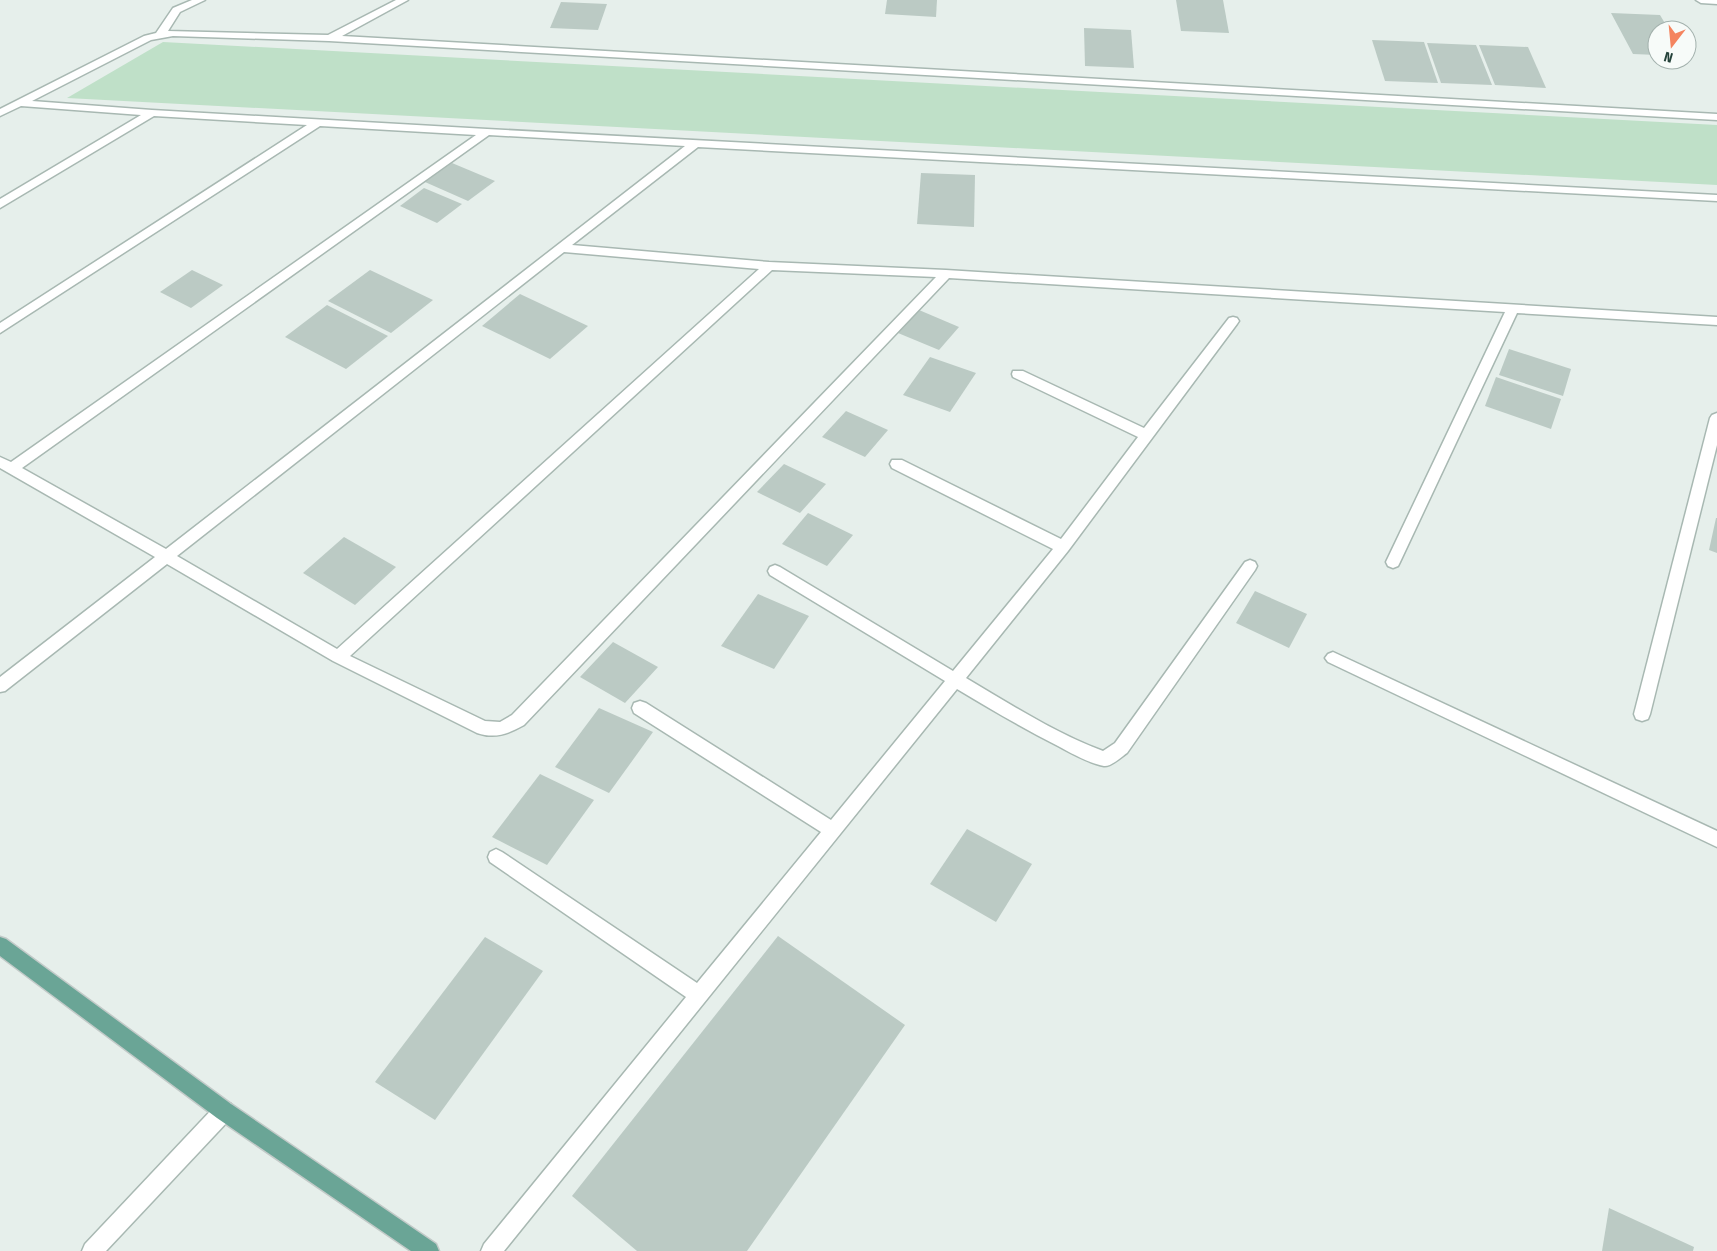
<svg xmlns="http://www.w3.org/2000/svg" width="1717" height="1251" viewBox="0 0 1717 1251" font-family="'Fira Sans Condensed',sans-serif">
  <rect width="100%" height="100%" fill="#e6efeb"/>
  <polygon fill="#bfe0c8" points="163,42 1717,125 1717,185 67,98"/>
  <g fill="#bbcac4">
    <polygon points="887,0 937,0 936,17 885,14"/>
    <polygon points="1176,0 1223,0 1229,33 1181,31"/>
    <polygon points="561,2 607,4 598,30 550,28"/>
    <polygon points="1611,13 1660,15 1669,30 1657,30 1657,55 1633,54"/>
    <polygon points="1084,28 1131,30 1134,68 1085,66"/>
    <polygon points="1372,40 1424,42 1438,83 1385,81"/>
    <polygon points="1427,43 1476,45 1492,85 1441,83"/>
    <polygon points="1479,45 1528,47 1546,88 1495,85"/>
    <polygon points="452,163 495,181 468,201 425,182"/>
    <polygon points="921,173 975,175 974,227 917,224"/>
    <polygon points="424,188 462,204 437,223 400,206"/>
    <polygon points="192,270 223,285 191,308 160,292"/>
    <polygon points="370,270 433,300 391,333 328,301"/>
    <polygon points="520,294 588,326 550,359 482,326"/>
    <polygon points="327,305 388,336 346,369 285,337"/>
    <polygon points="919,310 959,327 939,350 898,333"/>
    <polygon points="1509,349 1571,369 1563,396 1499,375"/>
    <polygon points="930,357 976,373 950,412 903,395"/>
    <polygon points="1496,377 1561,399 1551,429 1485,406"/>
    <polygon points="846,411 888,430 865,457 822,437"/>
    <polygon points="784,464 826,484 800,513 757,492"/>
    <polygon points="808,513 853,535 827,566 782,544"/>
    <polygon points="1716,518 1717,518 1717,553 1709,550"/>
    <polygon points="344,537 396,567 355,605 303,573"/>
    <polygon points="1255,591 1307,614 1289,648 1236,623"/>
    <polygon points="758,594 809,616 774,669 721,646"/>
    <polygon points="613,642 658,667 625,703 580,677"/>
    <polygon points="599,708 653,732 609,793 555,767"/>
    <polygon points="540,774 594,800 547,865 492,837"/>
    <polygon points="967,829 1032,864 996,922 930,884"/>
    <polygon points="778,936 905,1025 747,1251 637,1251 572,1196"/>
    <polygon points="485,937 543,971 435,1120 375,1082"/>
    <polygon points="1609,1208 1694,1247 1693,1251 1602,1251"/>
  </g>
  <g fill="none" stroke-linecap="round" stroke-linejoin="round">
    <g stroke="#a8b8b2" stroke-width="3">
      <g id="minor">
        <path d="M192 0H205L180 12 168 31 328 35 396 0H408L342 36 1717 114V120L329 41 173 36 151 40 32 101 152 110 487 129 1717 195V201L698 147 572 245 769 262 946 270 1717 317V325L1517 313 1400 562 1398 566 1393 568 1388 566 1386 562 1505 312 949 278 524 725C508 734 495 739 477 733L333 661 167 564 5 691 0 692V677L155 557 0 468V457L11 462 476 135 320 126 0 333V323L307 125 154 116 0 208V199L141 115 21 106 0 116V109L144 36 156 33 173 8ZM489 135 685 146 166 549 22 468ZM564 252 759 269 337 649 177 556ZM772 270 936 277 512 715 500 722 485 721 350 656Z"/>
        <polygon points="1696,0 1717,0 1717,4 1701,3"/>
        <path d="M1233 317 1237 318 1239 321 1237 324 1068 551 966 678C1010 704 1055 733 1103 751L1115 743 1245 562 1250 560 1255 562 1257 566 1255 570 1127 753C1121 757 1111 767 1104 766 1088 763 1071 753 1058 746 1023 728 990 709 957 689L504 1251H481L484 1244 686 997 490 862 488 857 490 852 496 849 502 852 697 983 821 832 634 713 632 708 634 703 640 701 646 703 831 820 945 681 770 575 768 571 770 567 775 565 780 567 953 671 1053 549 892 468 890 464 892 460H902L1061 539 1138 437 1013 377 1012 374 1013 371H1023L1144 428 1229 318Z"/>
        <polygon points="1717,413 1717,445 1650,714 1648,719 1642,721 1636,719 1634,714 1710,418 1712,415"/>
        <polygon points="1333,652 1717,831 1717,847 1328,662 1325,658 1328,654"/>
        <polygon points="224,1101 231,1104 234,1111 231,1118 106,1251 82,1251 85,1244 217,1104"/>
      </g>
    </g>
    <g stroke="#c2cac8" stroke-width="3">
      <polygon id="major" points="0,937 6,939 231,1104 436,1244 439,1251 411,1251 217,1118 0,956"/>
    </g>
    <use href="#minor" fill="#fff" fill-rule="evenodd"/>
    <use href="#major" fill="#6aa596" fill-rule="evenodd"/>
  </g>
  <g transform="translate(1672 45) rotate(196)"><circle r="24" fill="#f7fbf9" stroke="#a3b1ad"/>
  <path d="M0-4L9 19L0 12L-9 19Z" fill="#f4845f"/>
  <text y="-8" font-size="14" font-weight="bold" text-anchor="middle" fill="#24423a">N</text>
  </g>
</svg>
